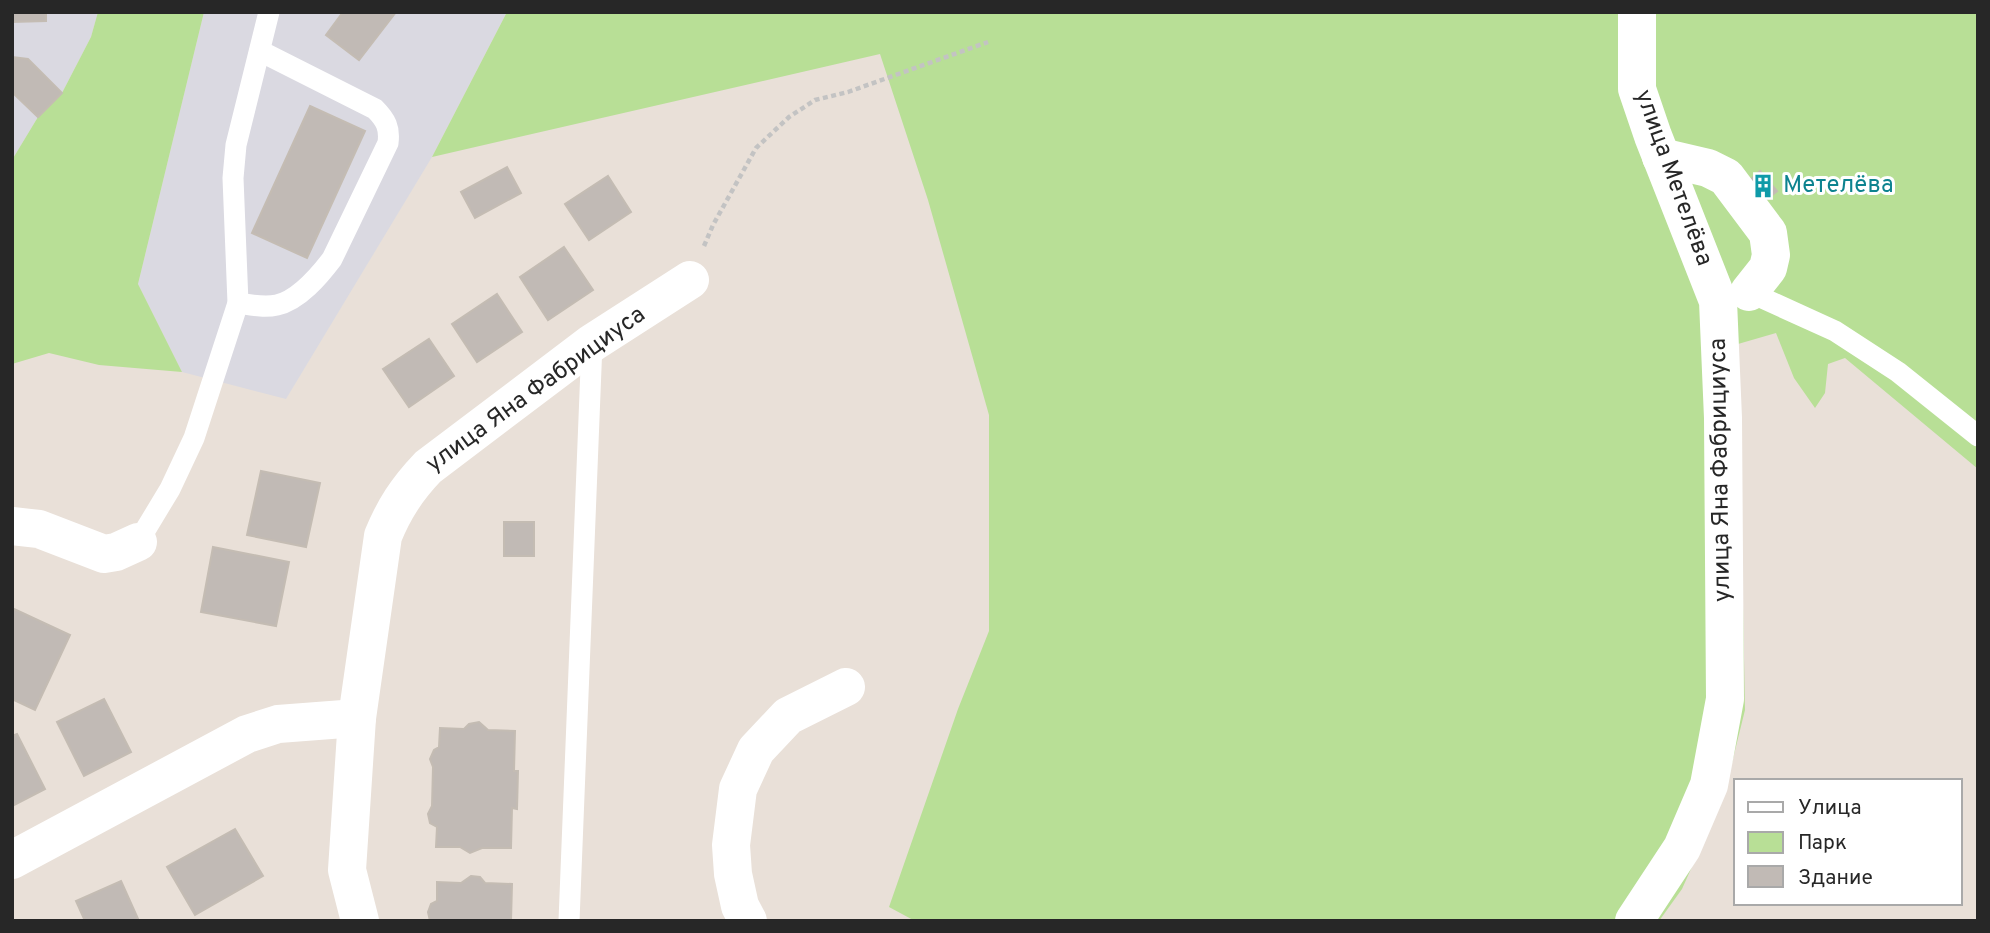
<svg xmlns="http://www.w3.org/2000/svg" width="1990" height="933" viewBox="0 0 1990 933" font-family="Overpass,sans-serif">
  <rect width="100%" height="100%" fill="#e9e0d8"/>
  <g fill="#dad9e1">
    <polygon points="12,12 98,12 91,37 62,93 38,117 12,160"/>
    <polygon points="204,12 507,12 432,157 286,399 182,372 138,284"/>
  </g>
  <g fill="#b8df96">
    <polygon points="98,12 204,12 138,284 182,372 99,365 49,353 12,364 12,160 38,117 62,93 91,37"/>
    <polygon points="507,12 1978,12 1978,469 1845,358 1828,364 1825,393 1815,408 1794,378 1776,333 1738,344 1745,710 1724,795 1682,889 1659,921 915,921 889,907 958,709 989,631 989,415 928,200 880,54 432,157"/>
  </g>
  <g fill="#c1bab5" stroke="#c4bcb3" stroke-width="2">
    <polygon points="12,12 46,12 46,21 12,22"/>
    <polygon points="343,12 396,12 359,60 326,35"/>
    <polygon points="12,57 28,59 62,93 38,117 12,92"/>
    <polygon points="310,106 365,131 307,258 252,233"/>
    <polygon points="507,167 521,193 475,218 461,192"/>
    <polygon points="1760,171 1777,191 1766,200 1749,181"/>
    <polygon points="608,176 631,212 589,240 565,204"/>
    <polygon points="564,247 593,290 548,320 520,277"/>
    <polygon points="497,294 522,332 477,362 452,324"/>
    <polygon points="429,339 454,376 409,407 383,369"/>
    <polygon points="261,471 320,483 306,547 247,535"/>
    <rect x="504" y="522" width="30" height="34"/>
    <polygon points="213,547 289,562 276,626 201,612"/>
    <polygon points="14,609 70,635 35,710 12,699 12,613"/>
    <polygon points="104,699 131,752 84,776 57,722"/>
    <polygon points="479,722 488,730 515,731 514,771 518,771 517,809 512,808 511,848 482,848 470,853 460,847 436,847 437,827 430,823 428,814 432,806 433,767 430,759 434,750 439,747 440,728 464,729 469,724"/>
    <polygon points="17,734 45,789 12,806 12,736"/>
    <polygon points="235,829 263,876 195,915 167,867"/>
    <polygon points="471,876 480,877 485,883 512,884 511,921 430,921 428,912 431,904 437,901 437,882 461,883"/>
    <polygon points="121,881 139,921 85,921 76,901"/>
  </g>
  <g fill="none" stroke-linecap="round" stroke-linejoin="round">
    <polyline stroke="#c3c3c3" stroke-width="4.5" stroke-dasharray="5 3.5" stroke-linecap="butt" points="704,246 713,225 756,148 789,117 815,100 848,92 988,42"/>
    <g stroke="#fff" stroke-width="21">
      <polyline points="1741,295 1749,292 1835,331 1898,372 1978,436"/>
      <path d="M238 303C251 305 264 308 277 305 299 300 319 276 332 259L388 143C390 128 386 120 375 109L260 51"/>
      <polyline points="138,542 170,489 194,438 238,303 233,178 236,145 269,12"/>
      <polyline points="569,921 592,343"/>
    </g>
    <g stroke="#fff" stroke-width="38">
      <polyline points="1661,157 1708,168 1726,177 1768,233 1771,255 1768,268 1749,292"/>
      <polyline points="12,526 39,529 104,554 116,552 138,542"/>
      <polyline points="12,860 247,734 278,724 357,718"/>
      <path d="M360 921 347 870 357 718 383 536C394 509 407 489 428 467L592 343 690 280"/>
      <polyline points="748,921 740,906 733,874 731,845 738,789 756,750 788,716 846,687"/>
      <polyline points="1634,921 1682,848 1709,785 1725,699 1723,418 1718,301 1653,136 1637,89 1637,12"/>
    </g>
  </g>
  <defs>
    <g id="building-bare" transform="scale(1.89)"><path d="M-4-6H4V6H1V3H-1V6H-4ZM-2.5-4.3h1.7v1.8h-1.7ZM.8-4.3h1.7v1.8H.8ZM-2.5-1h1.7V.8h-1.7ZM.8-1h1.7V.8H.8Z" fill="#0f9aa8" stroke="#fff" stroke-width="2.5" paint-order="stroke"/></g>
  </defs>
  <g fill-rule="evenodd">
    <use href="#building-bare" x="1763" y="186"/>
  </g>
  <g text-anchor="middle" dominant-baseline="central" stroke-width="6" stroke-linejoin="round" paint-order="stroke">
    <g font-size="24" fill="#272727" stroke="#fff">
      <text transform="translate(1673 178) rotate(70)">улица Метелёва</text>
      <text transform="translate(536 390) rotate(-36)">улица Яна Фабрициуса</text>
      <text transform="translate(1721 470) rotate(-91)">улица Яна Фабрициуса</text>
    </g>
    <g font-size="24" fill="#0d838f" stroke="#fff" text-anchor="start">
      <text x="1783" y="186">Метелёва</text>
    </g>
  </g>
  <rect width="1990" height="933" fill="none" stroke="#272727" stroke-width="28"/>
  <rect x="1734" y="779" width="228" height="126" fill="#ffffff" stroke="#a9a9a9" stroke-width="2"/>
  <rect x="1748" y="802" width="35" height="10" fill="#ffffff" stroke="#a9a9a9" stroke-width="2"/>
  <text x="1798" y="814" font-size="21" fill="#272727">Улица</text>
  <rect x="1748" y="832" width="35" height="21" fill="#b8df96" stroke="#a9a9a9" stroke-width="2"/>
  <text x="1798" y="849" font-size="21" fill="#272727">Парк</text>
  <rect x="1748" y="866" width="35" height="21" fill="#c1bab5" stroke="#a9a9a9" stroke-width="2"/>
  <text x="1798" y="884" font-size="21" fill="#272727">Здание</text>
</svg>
